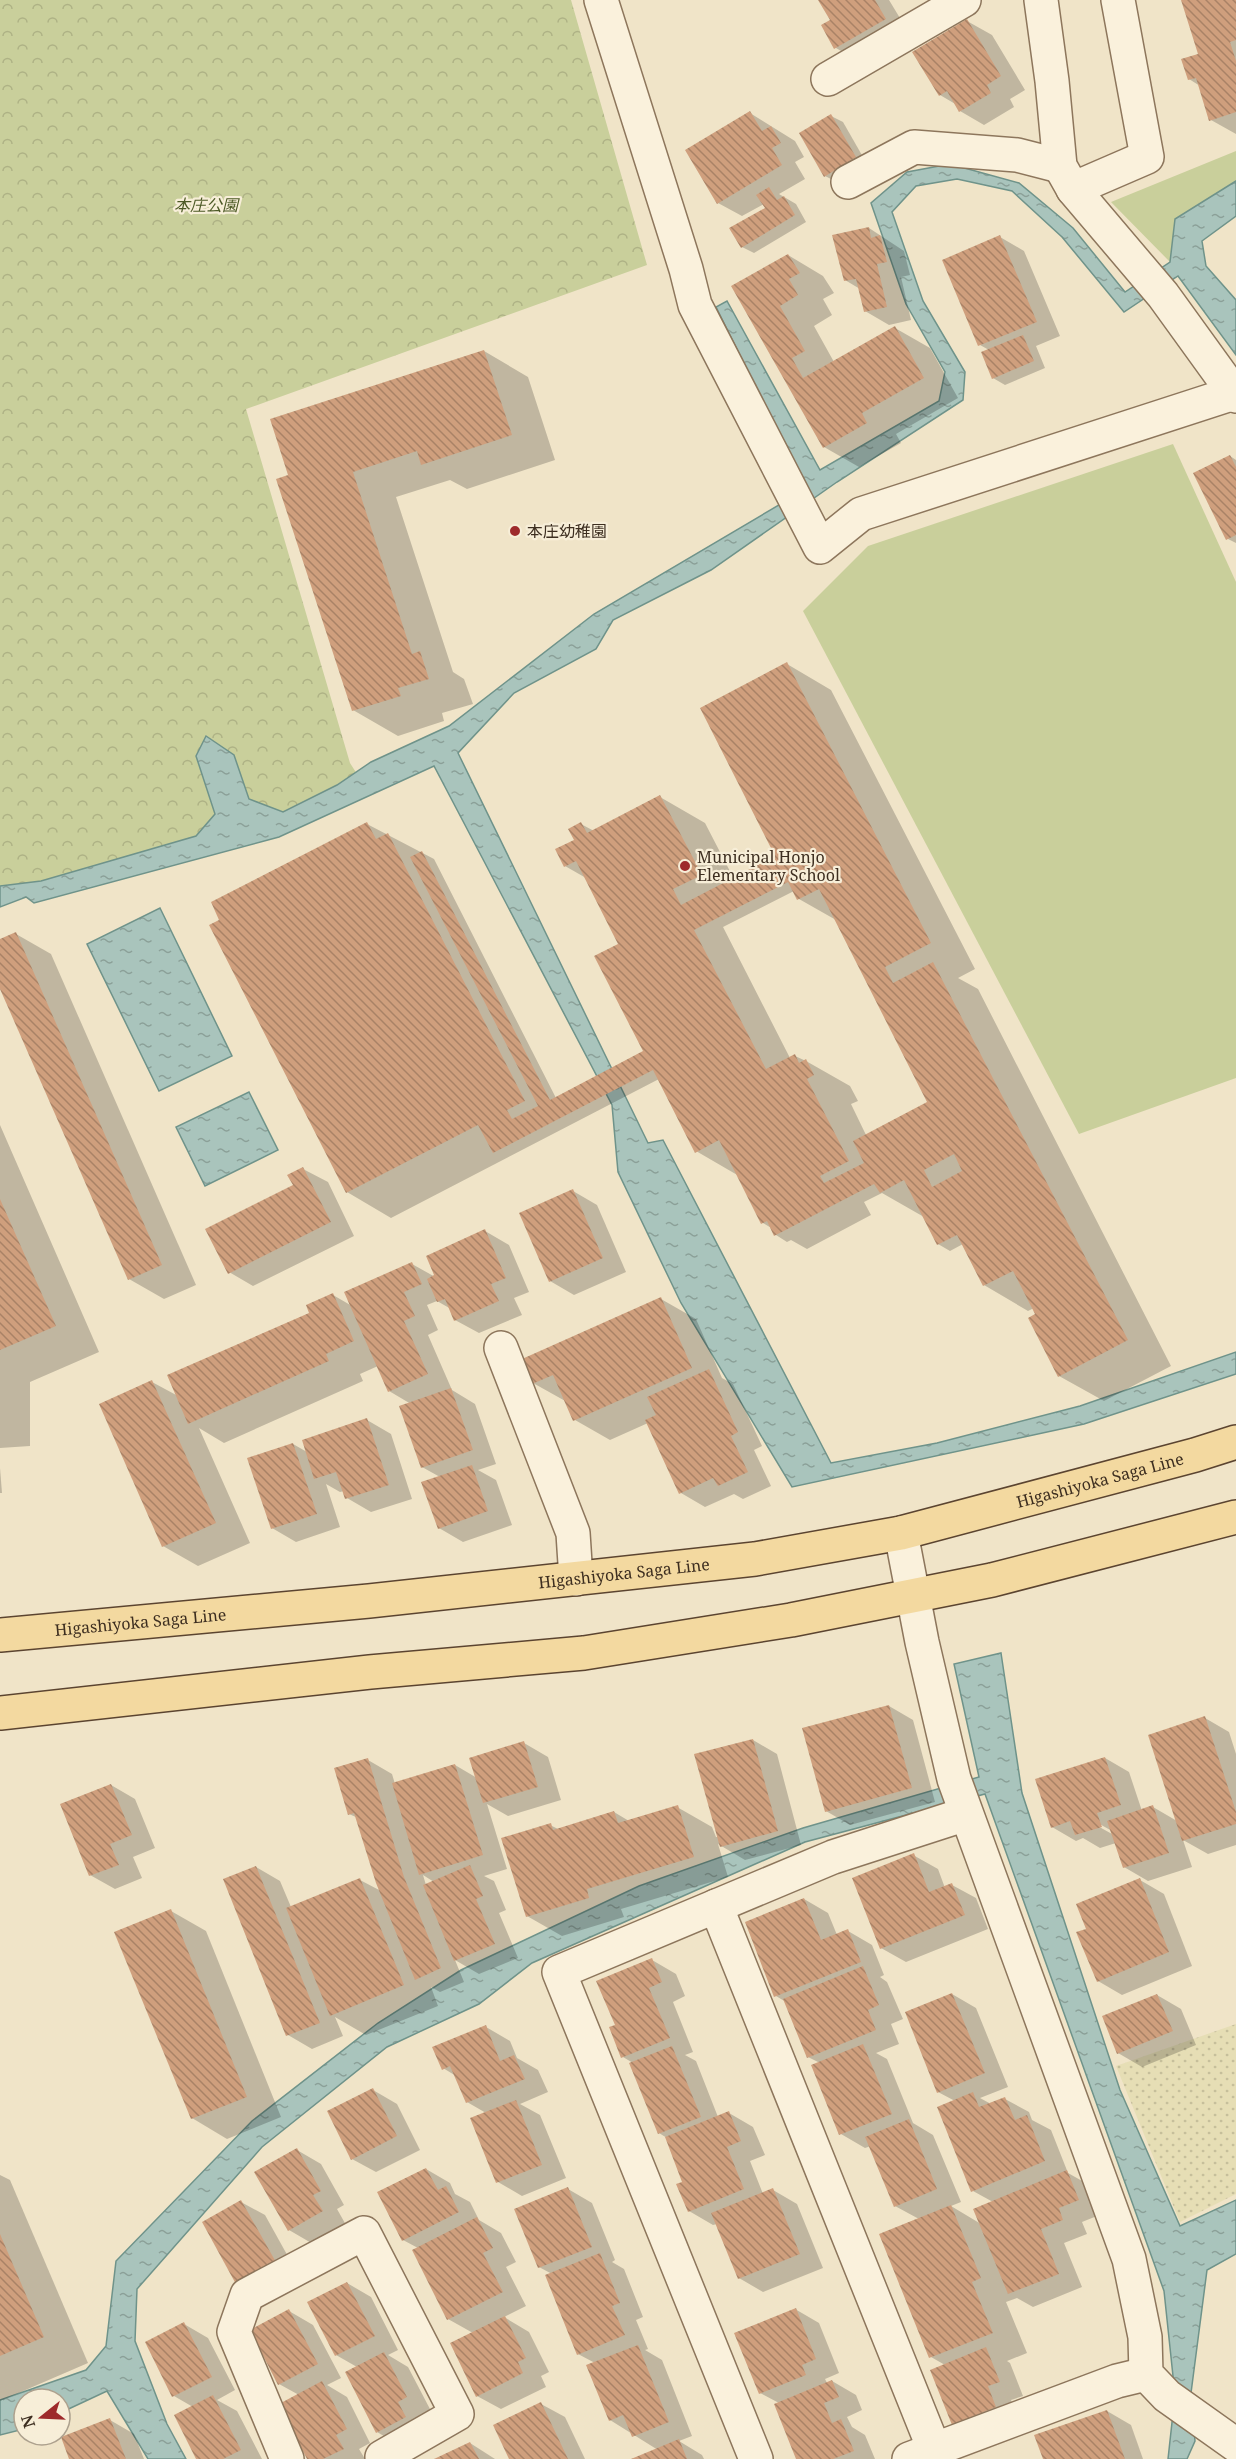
<svg xmlns="http://www.w3.org/2000/svg" width="1236" height="2459" viewBox="0 0 1236 2459" font-family="'Noto Serif','Noto Sans JP',serif">
  <defs>
    <pattern id="farmland-dots" width="8" height="8" patternUnits="userSpaceOnUse" patternTransform="scale(1.5)"><rect width="8" height="8" fill="#e6deb5"/><path d="M2 2h.1M6 6h.1" fill="none" stroke="#c6bf9b" stroke-width="1.8" stroke-linecap="round"/></pattern>
    <pattern id="forest-crowns" width="20" height="18" patternUnits="userSpaceOnUse" patternTransform="scale(1.5)"><rect width="20" height="18" fill="#c9cf9b"/><path d="M2 6a3 3 0 1 1 6 0M12 15a3 3 0 1 1 6 0" fill="none" stroke="#aeb285"/></pattern>
    <pattern id="water-ripples" width="26" height="14" patternUnits="userSpaceOnUse" patternTransform="scale(1.5)"><rect width="26" height="14" fill="#a9c4bc"/><path d="M2 4q2-2 4 0t4 0M15 11q2-2 4 0t4 0" fill="none" stroke="#8ba098"/></pattern>
    <pattern id="building-back-hatch" width="6" height="6" patternUnits="userSpaceOnUse" patternTransform="scale(1.5)"><rect width="6" height="6" fill="#cf9f7d"/><path d="M-1 5l2 2M0 0l6 6M5-1l2 2" fill="none" stroke="#a98266"/></pattern>
  </defs>
  <rect width="100%" height="100%" fill="#f0e4c8"/>
  <polygon fill="url(#farmland-dots)" points="1236,2024 1236,2194 1180,2222 1116,2066"/>
  <g fill="#c9cf9b">
    <polygon points="1236,151 1236,181 1175,219 1170,262 1111,202"/>
    <polygon points="1173,444 1236,582 1236,1078 1079,1134 803,611 868,546"/>
  </g>
  <polygon fill="url(#forest-crowns)" points="0,0 571,0 647,265 246,409 350,763 364,785 352,791 0,896"/>
  <g fill="url(#water-ripples)" stroke="#6f938a" stroke-width="1.5">
    <polygon points="950,164 1019,183 1073,228 1125,292 1170,262 1175,219 1236,181 1236,216 1202,241 1206,266 1236,300 1236,355 1178,276 1124,312 1062,237 1012,191 957,179 916,186 892,212 923,301 965,372 963,400 837,482 711,570 613,620 596,649 514,693 458,753 648,1143 663,1140 831,1463 937,1443 1080,1406 1236,1352 1236,1374 1084,1424 792,1487 681,1303 618,1172 612,1105 434,766 279,837 34,903 26,897 0,907 0,886 41,881 196,836 215,814 196,756 206,736 234,755 249,799 283,812 337,785 371,762 449,726 594,614 806,489 716,307 727,301 820,470 939,401 945,372 906,304 871,203 907,172"/>
    <polygon points="160,908 232,1056 159,1091 87,944"/>
    <polygon points="249,1092 278,1150 205,1186 176,1127"/>
    <polygon points="1001,1653 1022,1793 1120,2090 1180,2226 1236,2200 1236,2254 1207,2270 1191,2393 1195,2441 1187,2459 1168,2459 1175,2395 1164,2291 985,1794 805,1842 532,1963 479,2004 387,2047 262,2147 137,2289 135,2341 167,2424 186,2459 148,2459 107,2391 60,2413 60,2399 24,2399 24,2429 0,2435 0,2400 86,2370 106,2346 116,2261 252,2121 378,2023 461,1970 639,1886 803,1828 979,1777 954,1664"/>
  </g>
  <g fill="#0003" fill-rule="evenodd">
    <polygon points="819,0 889,0 909,33 860,62 836,48 823,26 832,21"/>
    <polygon points="1183,0 1236,0 1236,134 1211,120 1200,86 1189,79 1200,55"/>
    <polygon points="967,21 992,35 1025,90 1010,99 1014,107 984,125 960,111 957,105 940,95"/>
    <polygon points="750,113 795,141 804,157 795,162 805,179 779,194 796,204 806,222 754,253 742,247 767,208 764,204 742,216 718,203"/>
    <polygon points="831,116 843,122 867,164 837,182 825,176"/>
    <polygon points="869,228 904,251 910,275 901,277 911,320 889,325 865,311 860,289 845,280"/>
    <polygon points="1000,237 1024,251 1060,336 1036,346 1045,368 1005,385 993,378 989,350 980,345"/>
    <polygon points="788,255 823,276 834,293 823,299 832,315 814,326 834,362 895,328 930,348 958,398 896,434 901,443 859,467 824,447 733,287"/>
    <polygon points="484,351 528,377 555,460 467,489 450,480 396,497 453,672 464,679 473,704 442,713 444,721 398,736 353,710 289,476"/>
    <polygon points="1230,456 1236,460 1236,543 1228,539"/>
    <path d="M787 664 831 690 975 969 958 978 978 989 1171 1366 1104 1401 1059 1376 1034 1308 1028 1311 984 1285 963 1244 950 1251 938 1244 924 1217 882 1193 864 1202 871 1215 807 1249 791 1240 787 1242 776 1235 773 1229 763 1223 739 1176 696 1151 659 1079 391 1218 347 1192 367 824 434 859 556 1098 647 1055 620 945 586 878 565 866 581 824 594 831 660 797 705 823 734 879 777 857ZM794 891 799 899 836 920 929 1103 866 1135 851 1104 858 1101 850 1086 806 1061 795 1056 790 1058 723 927Z"/>
    <polygon points="16,934 51,954 196,1285 164,1299 129,1279 0,985 0,941"/>
    <polygon points="0,1125 99,1352 30,1382 30,1446 0,1448"/>
    <polygon points="303,1169 328,1182 354,1236 253,1286 229,1272 295,1186"/>
    <polygon points="573,1191 597,1205 626,1272 574,1295 550,1281"/>
    <polygon points="485,1231 509,1245 529,1292 514,1298 522,1315 479,1333 455,1320 451,1309 437,1301 427,1305 438,1330 428,1335 452,1390 475,1404 496,1464 478,1470 496,1480 512,1525 463,1542 439,1528 440,1477 422,1467 411,1404 389,1391 378,1366 360,1374 363,1381 224,1443 199,1428 250,1543 198,1566 163,1546 152,1382 178,1396 311,1314 333,1295 352,1306 412,1264 437,1278"/>
    <polygon points="661,1299 696,1319 722,1378 733,1384 762,1446 754,1450 771,1486 743,1499 734,1494 705,1507 681,1493 648,1423 610,1440 575,1420 567,1402 533,1383"/>
    <polygon points="367,1420 391,1434 412,1499 371,1512 347,1498 344,1491 340,1492 326,1484 340,1527 296,1542 272,1528 293,1444 307,1452"/>
    <polygon points="0,1468 2,1493 0,1493"/>
    <polygon points="889,1706 913,1720 935,1802 850,1825 826,1811"/>
    <path d="M1205 1718 1229 1732 1236 1754V1845L1208 1854 1183 1840 1192 1867 1148 1881 1124 1867 1116 1843 1100 1848 1083 1838 1076 1841 1052 1827 1105 1758 1129 1772 1142 1811 1153 1807 1177 1821ZM1096 1822 1112 1831V1834L1094 1824Z"/>
    <polygon points="753,1740 777,1754 801,1845 745,1860 718,1844 728,1877 621,1909 624,1917 562,1936 527,1916 550,1825 558,1829 614,1812 629,1821 677,1807 712,1827 716,1837 718,1837"/>
    <path d="M524 1743 548 1757 561 1800 508 1816 487 1804 507 1869 484 1876 494 1881 506 1910 499 1913 518 1958 479 1974 455 1960 464 1982 440 1992 431 1987 438 2006 366 2035 335 2017 343 2036 312 2049 288 2035 256 1867 280 1881 291 1907 360 1880 381 1891 358 1818 349 1814 368 1760 392 1774 395 1784 455 1765 477 1778ZM423 1875 434 1882 426 1885Z"/>
    <polygon points="111,1785 135,1799 155,1848 133,1857 142,1878 115,1889 90,1875"/>
    <polygon points="913,1855 938,1869 945,1888 952,1885 976,1898 988,1929 906,1962 881,1948"/>
    <polygon points="1140,1880 1164,1894 1192,1966 1122,1995 1098,1981 1088,1930"/>
    <polygon points="804,1899 828,1913 837,1935 848,1931 872,1945 884,1975 880,1977 887,1982 903,2019 891,2024 899,2044 876,2053 887,2059 913,2123 933,2135 961,2202 951,2206 981,2224 993,2202 973,2191 955,2101 938,2092 952,1994 976,2008 1008,2087 980,2098 991,2104 1005,2099 1029,2112 1032,2120 1051,2130 1068,2173 1091,2186 1102,2214 1082,2222 1087,2234 1064,2243 1082,2287 1033,2307 1017,2298 1006,2302 1027,2353 1007,2361 1010,2363 1023,2396 1011,2400 1019,2421 977,2438 953,2424 945,2365 931,2357 919,2219 895,2206 871,2146 865,2148 841,2134 820,2063 808,2057 786,2002 776,1996"/>
    <polygon points="171,1911 206,1931 281,2117 227,2139 192,2118"/>
    <polygon points="652,1960 676,1974 685,1996 673,2002 693,2052 685,2055 696,2061 718,2117 729,2113 753,2127 765,2155 750,2161 763,2194 773,2190 797,2204 823,2268 763,2292 739,2278 717,2224 713,2225 689,2211 684,2182 667,2138 659,2133 633,2063 623,2057 616,2026"/>
    <polygon points="1157,1995 1181,2009 1196,2045 1142,2067 1118,2053"/>
    <polygon points="486,2027 510,2041 517,2058 538,2070 548,2092 520,2104 540,2115 566,2178 522,2196 498,2182 472,2119 486,2113 467,2102 456,2076 443,2068"/>
    <polygon points="373,2090 397,2104 420,2150 376,2172 352,2159"/>
    <polygon points="297,2150 321,2164 344,2205 337,2209 346,2225 313,2244 289,2230"/>
    <polygon points="426,2169 450,2183 455,2194 470,2202 479,2220 501,2233 516,2262 506,2267 526,2306 504,2317 529,2332 549,2372 541,2376 546,2387 501,2409 477,2396 473,2333 448,2319 418,2248 403,2240"/>
    <polygon points="0,2175 10,2180 88,2363 0,2401"/>
    <polygon points="568,2189 592,2203 615,2260 612,2262 624,2269 643,2317 636,2320 648,2349 645,2350 662,2360 692,2436 679,2441 702,2455 704,2459 635,2459 658,2450 610,2420 595,2363 578,2354 552,2274 539,2267"/>
    <polygon points="241,2202 265,2215 300,2278 204,2222"/>
    <polygon points="347,2283 371,2297 398,2350 388,2355 408,2367 431,2411 401,2446 377,2432 357,2367 336,2355 309,2302"/>
    <polygon points="795,2309 819,2323 839,2373 825,2379 827,2383 832,2381 856,2395 862,2410 847,2417 852,2427 865,2435 875,2459 798,2459 779,2403 760,2393"/>
    <polygon points="289,2311 313,2325 341,2378 327,2385 347,2397 370,2443 359,2449 365,2459 309,2459 299,2395 279,2384"/>
    <polygon points="184,2324 208,2338 235,2390 217,2400 237,2411 262,2459 198,2459 193,2407 174,2396"/>
    <polygon points="541,2404 565,2417 585,2459 511,2459"/>
    <polygon points="1107,2411 1131,2425 1143,2459 1044,2459"/>
    <polygon points="110,2420 134,2434 144,2459 71,2459"/>
    <polygon points="470,2443 495,2459 438,2459"/>
  </g>
  <g fill="url(#building-back-hatch)" fill-rule="evenodd">
    <polygon points="818,0 875,0 886,19 834,49 821,25 830,20"/>
    <polygon points="1181,0 1236,0 1236,40 1230,42 1236,61 1236,112 1209,121 1196,78 1188,80 1181,59 1198,54"/>
    <polygon points="967,19 1001,76 987,85 991,93 959,112 947,91 939,96 912,52"/>
    <polygon points="750,111 762,131 771,126 781,143 772,148 782,165 717,204 685,150"/>
    <polygon points="831,114 856,157 824,177 799,133"/>
    <polygon points="769,187 777,200 784,196 795,215 741,248 729,228 765,208 756,195"/>
    <polygon points="869,227 871,238 880,235 887,262 877,264 887,307 864,312 856,279 844,281 832,235"/>
    <polygon points="1000,235 1037,322 978,346 942,260"/>
    <polygon points="788,254 800,273 789,279 798,295 780,306 805,351 792,358 803,378 895,326 924,378 862,413 867,423 823,448 731,286"/>
    <polygon points="1023,335 1034,361 992,379 981,352"/>
    <polygon points="484,350 512,435 421,465 417,451 353,472 412,654 420,651 429,679 398,688 401,696 352,711 276,479 288,475 270,419"/>
    <polygon points="1230,455 1236,467 1236,535 1226,540 1193,473"/>
    <path d="M787 662 931 943 885 967 893 983 933 962 1128 1340 1058 1377 1028 1318 1035 1314 1013 1271 983 1286 957 1235 937 1245 904 1180 880 1193 874 1184 774 1236 767 1221 761 1224 719 1140 695 1153 653 1070 493 1153 478 1125 346 1193 209 925 219 920 211 902 367 822 376 839 388 833 525 1101 507 1110 512 1119 538 1106 410 857 422 851 550 1100 643 1051 594 956 618 944 576 861 564 867 555 849 574 840 568 829 581 822 587 833 660 795 702 875 673 889 681 905 775 856 700 708ZM788 882 797 900 819 889 927 1102 853 1141 864 1163 824 1183 820 1176 849 1161 807 1079 814 1075 806 1059 799 1063 795 1054 766 1069 694 930ZM954 1154 962 1171 932 1187 924 1170Z"/>
    <polygon points="16,932 162,1265 128,1280 0,989 0,939"/>
    <polygon points="303,1167 331,1222 228,1274 205,1229 293,1185 287,1175"/>
    <polygon points="573,1189 603,1258 549,1282 519,1213"/>
    <polygon points="0,1199 56,1326 0,1350"/>
    <polygon points="485,1229 506,1278 491,1284 499,1301 454,1321 445,1299 437,1302 427,1279 434,1275 426,1256"/>
    <polygon points="412,1262 422,1284 404,1292 415,1316 404,1321 428,1374 388,1392 344,1292"/>
    <polygon points="333,1293 354,1341 326,1354 329,1361 188,1424 167,1375 309,1313 306,1305"/>
    <polygon points="661,1297 692,1368 573,1421 553,1375 532,1384 522,1359"/>
    <polygon points="709,1369 738,1432 731,1436 748,1472 718,1486 713,1478 679,1494 645,1420 656,1415 647,1397"/>
    <polygon points="152,1380 216,1523 162,1547 99,1404"/>
    <polygon points="451,1388 473,1450 421,1468 399,1406"/>
    <polygon points="367,1418 389,1485 345,1499 336,1472 314,1479 302,1440"/>
    <polygon points="293,1443 317,1514 271,1529 247,1458"/>
    <polygon points="472,1465 488,1511 438,1529 421,1482"/>
    <polygon points="889,1705 912,1788 825,1812 802,1728"/>
    <polygon points="1205,1716 1236,1812 1236,1824 1182,1841 1148,1735"/>
    <polygon points="753,1739 778,1831 720,1847 694,1754"/>
    <polygon points="524,1741 538,1787 483,1803 469,1758"/>
    <polygon points="1105,1757 1121,1805 1097,1813 1102,1827 1075,1835 1070,1821 1051,1828 1035,1779"/>
    <polygon points="368,1758 404,1877 441,1968 415,1980 376,1883 354,1813 348,1815 334,1768"/>
    <polygon points="455,1764 483,1855 419,1875 392,1783"/>
    <polygon points="111,1784 132,1835 110,1844 119,1865 89,1876 60,1804"/>
    <polygon points="678,1805 694,1857 587,1889 589,1898 526,1917 501,1838 551,1823 553,1830 614,1811 618,1823"/>
    <polygon points="1153,1805 1169,1853 1123,1868 1107,1821"/>
    <polygon points="914,1853 929,1892 952,1883 965,1915 880,1949 852,1878"/>
    <polygon points="470,1865 483,1896 476,1899 495,1944 454,1961 423,1885"/>
    <polygon points="256,1866 320,2023 286,2036 223,1879"/>
    <polygon points="360,1878 404,1985 330,2016 286,1908"/>
    <polygon points="1140,1878 1169,1952 1097,1982 1076,1932 1086,1929 1076,1904"/>
    <polygon points="804,1898 821,1940 848,1929 861,1962 774,1997 745,1922"/>
    <polygon points="171,1909 247,2097 191,2119 114,1932"/>
    <polygon points="652,1958 662,1982 649,1988 670,2038 621,2058 609,2027 615,2025 596,1981"/>
    <polygon points="863,1966 879,2005 868,2010 876,2030 807,2058 783,1999"/>
    <polygon points="952,1993 985,2073 937,2093 905,2012"/>
    <polygon points="1157,1994 1173,2031 1117,2054 1102,2016"/>
    <polygon points="486,2025 500,2061 514,2055 525,2079 466,2103 450,2066 442,2070 432,2047"/>
    <polygon points="863,2044 892,2114 839,2135 811,2065"/>
    <polygon points="672,2046 701,2117 658,2134 629,2063"/>
    <polygon points="373,2088 397,2136 351,2160 327,2111"/>
    <polygon points="973,2092 979,2107 1005,2097 1015,2120 1027,2115 1045,2161 971,2192 937,2107"/>
    <polygon points="516,2100 542,2165 496,2183 470,2118"/>
    <polygon points="729,2111 741,2141 727,2147 744,2189 688,2212 676,2184 682,2182 665,2137"/>
    <polygon points="909,2119 937,2189 894,2207 865,2137"/>
    <polygon points="297,2148 321,2191 313,2195 323,2211 288,2231 254,2172"/>
    <polygon points="426,2168 438,2190 446,2186 459,2212 402,2241 377,2192"/>
    <polygon points="1067,2170 1079,2200 1059,2208 1063,2220 1041,2229 1059,2274 1008,2294 973,2209"/>
    <polygon points="568,2187 592,2247 538,2268 514,2209"/>
    <polygon points="773,2188 800,2254 738,2279 711,2213"/>
    <polygon points="241,2200 277,2264 237,2286 202,2222"/>
    <polygon points="951,2205 981,2278 972,2282 993,2333 929,2358 879,2234"/>
    <polygon points="477,2217 493,2248 483,2253 503,2292 447,2320 412,2250"/>
    <polygon points="0,2234 44,2337 0,2356"/>
    <polygon points="600,2253 620,2303 612,2306 625,2335 577,2355 545,2275"/>
    <polygon points="347,2282 375,2336 335,2356 307,2302"/>
    <polygon points="796,2308 816,2359 802,2365 806,2375 759,2394 734,2333"/>
    <polygon points="289,2309 318,2364 278,2385 250,2330"/>
    <polygon points="505,2316 526,2358 518,2362 523,2373 476,2397 450,2343"/>
    <polygon points="184,2322 212,2377 172,2397 145,2342"/>
    <polygon points="638,2345 669,2422 632,2437 623,2415 609,2421 586,2365"/>
    <polygon points="986,2347 1000,2382 988,2386 996,2407 952,2425 930,2370"/>
    <polygon points="384,2352 407,2397 398,2402 406,2417 376,2433 345,2372"/>
    <polygon points="832,2380 839,2397 824,2403 832,2423 841,2419 854,2451 833,2459 796,2459 774,2404"/>
    <polygon points="322,2381 347,2429 336,2435 344,2449 323,2459 307,2459 279,2404"/>
    <polygon points="213,2395 241,2450 223,2459 196,2459 174,2415"/>
    <polygon points="541,2402 568,2459 509,2459 493,2425"/>
    <polygon points="1107,2410 1125,2459 1043,2459 1034,2435"/>
    <polygon points="110,2418 126,2459 69,2459 61,2437"/>
    <polygon points="679,2439 687,2459 631,2459"/>
    <polygon points="470,2442 479,2459 434,2459"/>
  </g>
  <g fill="none" stroke-linecap="round" stroke-linejoin="round">
    <g stroke="#8d765c" stroke-width="36">
      <g id="minor">
        <polyline points="601,0 686,269 695,305 820,547 861,514 1234,393"/>
        <polyline points="1041,0 1052,81 1060,166 1073,189 1163,295 1236,396"/>
        <polyline points="828,79 964,0"/>
        <polyline points="848,182 914,147 1017,155 1060,166"/>
        <polyline points="1073,189 1147,157 1118,0"/>
        <polyline points="501,1348 573,1533 576,1579"/>
        <polyline points="901,1533 922,1642 954,1779 1129,2259 1145,2337 1146,2374 1167,2396 1236,2445"/>
        <polyline points="716,1906 934,2449"/>
        <polyline points="287,2459 234,2332 247,2295 364,2233 457,2414 382,2457 384,2459"/>
        <polyline points="756,2459 559,1972 833,1857 966,1814"/>
        <polyline points="909,2459 1117,2381 1146,2374"/>
      </g>
    </g>
    <g stroke="#5b4430" stroke-width="36">
      <g id="major">
        <path id="s1" d="M0 1635 369 1601 755 1559 901 1533 1195 1455 1236 1442"/>
        <polyline points="0,1713 370,1672 584,1653 791,1620 992,1580 1236,1517"/>
      </g>
    </g>
    <use href="#minor" stroke="#faf1dc" stroke-width="33"/>
    <use href="#major" stroke="#f3d9a0" stroke-width="33"/>
  </g>
  <g fill="#9e2a2b" stroke="#f7eed8" stroke-width="2">
    <circle cx="515" cy="531" r="6"/>
    <circle cx="685" cy="866" r="6"/>
  </g>
  <g text-anchor="middle" dominant-baseline="central" stroke-width="4.5" stroke-linejoin="round" paint-order="stroke">
    <g font-size="16" font-style="italic" fill="#4d5a26" stroke="#f7eed8">
      <text x="206" y="205">本庄公園</text>
    </g>
    <g font-size="16" fill="#3d2e20" stroke="#f7eed8" text-anchor="start">
      <text x="527" y="531">本庄幼稚園</text>
      <text x="697" y="857">Municipal Honjo<tspan x="697" dy="18">Elementary School</tspan></text>
    </g>
    <g font-size="16" fill="#3d2e20" stroke="#f7eed8">
      <text stroke="none"><textPath href="#s1" startOffset="1113">Higashiyoka Saga Line</textPath></text>
      <text stroke="none"><textPath href="#s1" startOffset="627">Higashiyoka Saga Line</textPath></text>
      <text stroke="none"><textPath href="#s1" startOffset="141">Higashiyoka Saga Line</textPath></text>
    </g>
  </g>
  <g transform="translate(42 2417) rotate(252)"><circle r="28" fill="#f7eed8" stroke="#ada18e" stroke-width="1.5"/>
  <path d="M0-4.5L10 22L0 15L-10 22Z" fill="#9e2a2b"/>
  <text y="-9" font-size="16" font-weight="bold" text-anchor="middle" fill="#3d2e20">N</text>
  </g>
</svg>
